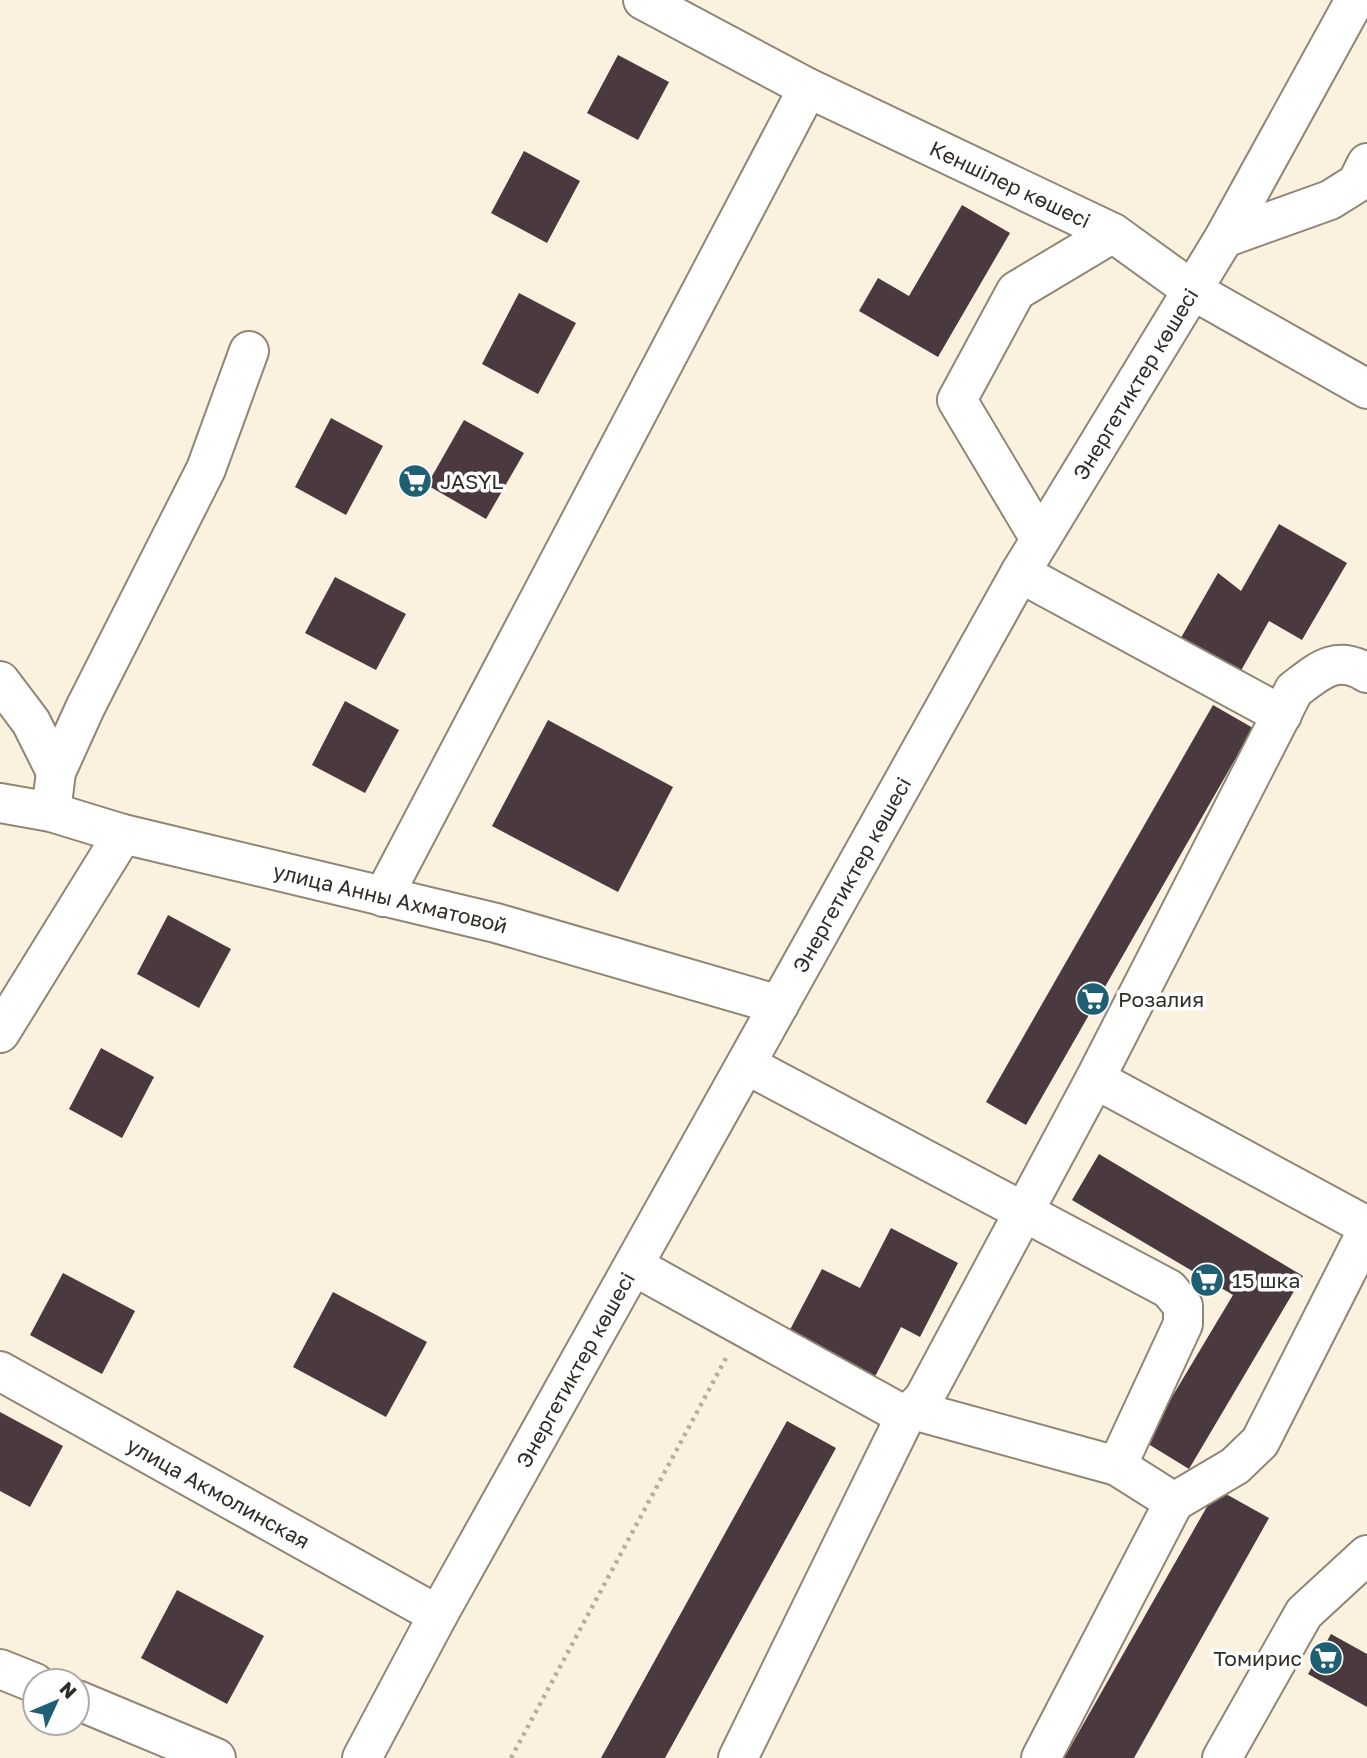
<svg xmlns="http://www.w3.org/2000/svg" width="1367" height="1758" viewBox="0 0 1367 1758" font-family="'Golos Text',sans-serif">
  <rect width="100%" height="100%" fill="#fbf1df"/>
  <g fill="#4a393e">
    <polygon points="618,55 669,82 638,140 587,113"/>
    <polygon points="524,151 580,181 547,243 491,213"/>
    <polygon points="962,205 1010,233 938,357 859,311 878,278 909,296"/>
    <polygon points="519,293 576,323 538,394 482,364"/>
    <polygon points="331,418 383,446 346,515 295,487"/>
    <polygon points="464,420 524,453 486,519 427,485"/>
    <polygon points="1279,524 1347,563 1302,640 1269,621 1234,683 1174,650 1218,573 1241,591"/>
    <polygon points="335,577 406,614 376,670 305,633"/>
    <polygon points="345,701 399,730 365,793 312,765"/>
    <polygon points="1213,705 1253,728 1026,1125 986,1102"/>
    <polygon points="548,720 673,787 618,892 492,826"/>
    <polygon points="168,915 231,949 199,1008 137,974"/>
    <polygon points="101,1048 154,1077 122,1138 69,1109"/>
    <polygon points="1099,1154 1303,1276 1189,1469 1145,1442 1233,1295 1072,1200"/>
    <polygon points="891,1228 958,1263 920,1337 901,1327 869,1388 783,1343 822,1269 860,1288"/>
    <polygon points="63,1273 135,1311 102,1374 30,1335"/>
    <polygon points="333,1292 427,1342 386,1417 293,1367"/>
    <polygon points="0,1412 63,1446 30,1507 0,1491"/>
    <polygon points="787,1421 836,1448 665,1758 601,1758"/>
    <polygon points="1217,1489 1269,1518 1134,1758 1064,1758"/>
    <polygon points="177,1590 264,1636 227,1704 141,1658"/>
    <polygon points="1331,1634 1367,1654 1367,1707 1308,1674"/>
  </g>
  <g fill="none" stroke-linecap="round" stroke-linejoin="round">
    <g stroke="#8f8676" stroke-width="42">
      <g id="minor">
        <path id="s1" d="M643 0 808 88 1113 233 1192 290 1367 389"/>
        <polyline points="1224,238 1330,200 1357,183 1367,163"/>
        <polyline points="1040,539 957,400 1016,291 1113,233"/>
        <polyline points="1020,573 1282,715"/>
        <polyline points="0,681 31,722 56,772"/>
        <path id="s2" d="M0 803 51 812 123 834 496 923 779 1005"/>
        <polyline points="51,812 56,772 85,708 206,469 249,351"/>
        <polyline points="383,897 808,88"/>
        <polyline points="0,1033 123,834"/>
        <polyline points="747,1065 1169,1289 1183,1306 1183,1324 1117,1466 1174,1502 1235,1466 1260,1442 1367,1231"/>
        <polyline points="1095,1079 1367,1226"/>
        <path d="M634 1266 898 1412C911 1413 915 1408 924 1398L1095 1079 1294 690C1319 671 1336 654 1367 673"/>
        <path id="s3" d="M0 1371 438 1615"/>
        <polyline points="913,1410 1117,1466"/>
        <polyline points="0,1669 35,1683"/>
        <polyline points="77,1700 216,1758"/>
        <polyline points="738,1758 907,1413"/>
        <polyline points="1041,1758 1174,1502"/>
        <polyline points="1222,1758 1304,1613 1367,1555"/>
      </g>
    </g>
    <g stroke="#8f8676" stroke-width="42">
      <g id="major">
        <path id="s4" d="M362 1758 438 1615 1020 573 1224 238 1355 0"/>
      </g>
    </g>
    <polyline stroke="#b6aea0" stroke-width="4.5" stroke-dasharray="3.5 5" stroke-linecap="butt" points="511,1758 726,1358"/>
    <use href="#minor" stroke="#fff" stroke-width="38"/>
    <use href="#major" stroke="#fff" stroke-width="38"/>
  </g>
  <defs>
    <g id="supermarket-disc" transform="scale(1.75)"><circle r="9.5" fill="#1e5f74" stroke="#fff"/><path d="M-6-5.5h2.5l.6 2H6L4.5 2H-2.5L-4.4-4H-6ZM-1.5 3.2a1.3 1.3 0 1 0 .1 0ZM3 3.2a1.3 1.3 0 1 0 .1 0Z" fill="#fff"/></g>
  </defs>
  <g fill-rule="evenodd">
    <use href="#supermarket-disc" x="415" y="481"/>
    <use href="#supermarket-disc" x="1093" y="999"/>
    <use href="#supermarket-disc" x="1207" y="1280"/>
    <use href="#supermarket-disc" x="1326" y="1658"/>
  </g>
  <g text-anchor="middle" dominant-baseline="central" stroke-width="7" stroke-linejoin="round" paint-order="stroke">
    <g font-size="21" fill="#312d26" stroke="#fff">
      <text stroke="none"><textPath href="#s1" startOffset="411">Кеншілер көшесі</textPath></text>
      <text stroke="none"><textPath href="#s4" startOffset="1577">Энергетиктер көшесі</textPath></text>
      <text stroke="none"><textPath href="#s4" startOffset="1010">Энергетиктер көшесі</textPath></text>
      <text stroke="none"><textPath href="#s2" startOffset="402">улица Анны Ахматовой</textPath></text>
      <text stroke="none"><textPath href="#s4" startOffset="443">Энергетиктер көшесі</textPath></text>
      <text stroke="none"><textPath href="#s3" startOffset="250">улица Акмолинская</textPath></text>
    </g>
    <g font-size="21" fill="#312d26" stroke="#fff" text-anchor="start">
      <text x="440" y="481">JASYL</text>
      <text x="1118" y="999">Розалия</text>
      <text x="1232" y="1280">15 шка</text>
      <text x="1302" y="1658" text-anchor="end">Томирис</text>
    </g>
  </g>
  <g transform="translate(56 1702) rotate(46)"><circle r="33" fill="#ffffff" stroke="#adaba8" stroke-width="2"/>
  <path d="M0-5L12 26L0 18L-12 26Z" fill="#1e5f74"/>
  <text y="-10" font-size="19" font-weight="bold" text-anchor="middle" fill="#312d26">N</text>
  </g>
</svg>
